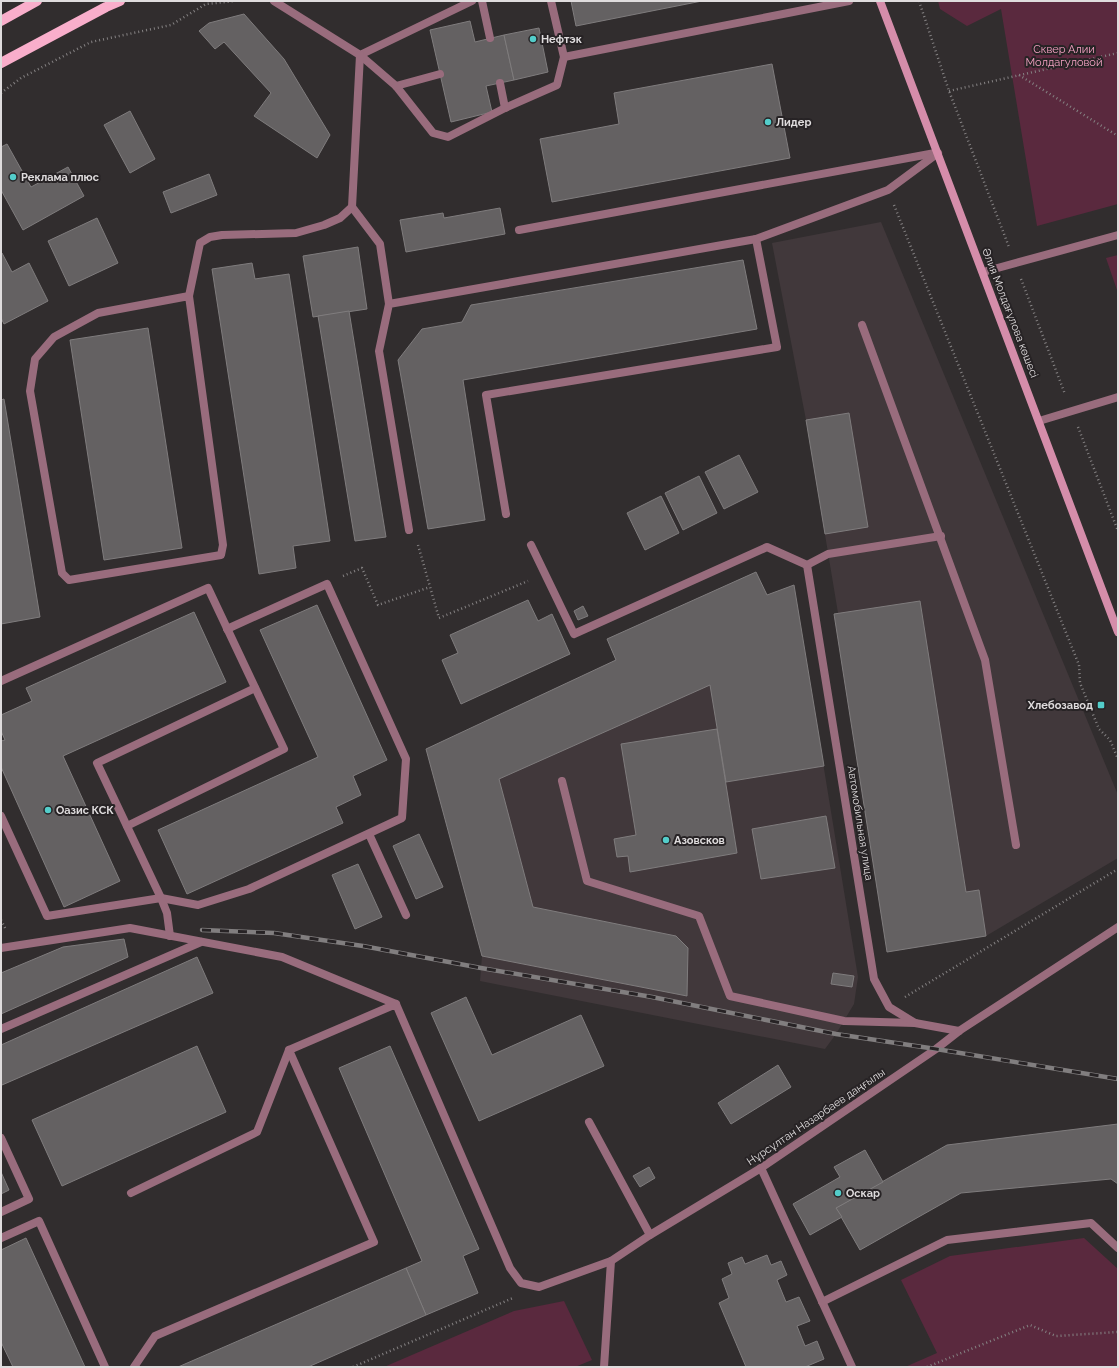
<svg xmlns="http://www.w3.org/2000/svg" width="1119" height="1368" viewBox="0 0 1119 1368" font-family="Raleway,sans-serif">
  <rect width="100%" height="100%" fill="#312d2e"/>
  <g fill="#41383b">
    <polygon points="881,222 1118,795 1118,858 986,936 887,952 834,614 838,613 806,420 772,243"/>
    <polygon points="756,572 767,595 794,585 858,977 854,1004 836,1034 825,1049 480,981 482,956 426,749 616,660 607,639"/>
  </g>
  <g fill="#5a293e">
    <polygon points="938,1 1118,1 1118,204 1037,226 1001,9 967,26 940,9"/>
    <polygon points="1118,255 1118,293 1106,258"/>
    <polygon points="1084,1238 1118,1269 1118,1367 905,1367 937,1353 901,1280 950,1256"/>
    <polygon points="564,1301 592,1360 575,1367 384,1367 514,1311"/>
  </g>
  <g fill="#646162" stroke="#7f7c7d">
    <polygon points="571,1 702,1 576,26"/>
    <polygon points="244,14 284,59 330,135 317,158 254,116 271,93 224,42 215,49 199,31 209,23"/>
    <polygon points="470,21 475,42 504,35 514,80 486,86 492,112 451,122 430,30"/>
    <polygon points="539,28 548,72 514,80 504,35"/>
    <polygon points="772,64 790,158 552,202 540,139 619,124 614,93"/>
    <polygon points="130,111 155,159 130,173 104,125"/>
    <polygon points="7,144 31,187 68,167 84,196 23,230 1,190 1,147"/>
    <polygon points="209,174 217,195 171,213 163,192"/>
    <polygon points="500,208 505,234 406,252 400,220 443,213 444,218"/>
    <polygon points="97,218 118,263 69,286 48,241"/>
    <polygon points="358,247 367,309 313,317 303,256"/>
    <polygon points="2,253 12,272 29,263 48,301 4,324 1,318 1,254"/>
    <polygon points="743,260 757,329 463,380 485,520 428,529 398,360 422,329 462,322 471,305"/>
    <polygon points="252,263 255,279 289,274 330,541 293,546 296,568 259,574 212,269"/>
    <polygon points="349,311 386,537 355,541 318,316"/>
    <polygon points="148,328 182,548 104,560 70,340"/>
    <polygon points="4,399 40,617 1,624 1,400"/>
    <polygon points="849,413 868,527 825,534 806,420"/>
    <polygon points="739,455 758,492 724,509 705,472"/>
    <polygon points="699,476 717,513 683,530 665,493"/>
    <polygon points="661,496 679,533 645,550 627,513"/>
    <polygon points="756,572 767,595 794,585 824,766 726,782 710,685 499,779 533,907 676,936 688,948 687,996 482,956 426,749 616,660 607,639"/>
    <polygon points="528,600 538,621 552,614 570,654 461,704 442,660 458,653 450,635"/>
    <polygon points="920,601 966,892 979,890 986,936 887,952 834,614"/>
    <polygon points="317,605 387,760 353,776 361,795 336,807 343,823 187,894 158,830 318,757 260,630"/>
    <polygon points="583,606 588,616 578,620 574,611"/>
    <polygon points="194,612 226,682 63,756 120,881 64,907 1,767 1,741 5,740 1,731 1,715 32,701 26,688"/>
    <polygon points="717,729 737,853 630,872 628,856 617,857 614,839 636,835 621,744"/>
    <polygon points="826,816 835,868 761,879 752,829"/>
    <polygon points="419,834 443,887 416,899 393,846"/>
    <polygon points="358,864 382,917 355,929 332,875"/>
    <polygon points="124,939 128,957 1,1014 1,973 63,947"/>
    <polygon points="197,957 213,993 2,1085 1,1082 1,1045"/>
    <polygon points="833,973 854,976 852,987 831,984"/>
    <polygon points="466,997 492,1055 581,1015 604,1066 479,1121 431,1013"/>
    <polygon points="197,1046 226,1112 62,1186 32,1120"/>
    <polygon points="390,1046 479,1249 463,1256 478,1293 426,1315 406,1268 422,1261 339,1068"/>
    <polygon points="778,1065 791,1087 731,1124 718,1103"/>
    <polygon points="1118,1124 1118,1184 1111,1179 961,1193 860,1250 836,1208 947,1145"/>
    <polygon points="865,1150 883,1182 836,1208 842,1217 810,1235 793,1204 840,1177 834,1167"/>
    <polygon points="649,1167 655,1178 640,1187 633,1176"/>
    <polygon points="1,1172 9,1190 1,1194"/>
    <polygon points="26,1238 85,1367 13,1367 1,1342 1,1250"/>
    <polygon points="767,1255 771,1265 781,1261 787,1275 777,1280 786,1302 799,1297 810,1321 797,1326 805,1346 817,1341 824,1359 805,1367 746,1367 719,1303 729,1298 722,1279 732,1274 728,1263 742,1257 745,1264"/>
    <polygon points="406,1268 426,1315 308,1367 178,1367"/>
  </g>
  <g fill="none" stroke-linecap="round" stroke-linejoin="round">
    <g stroke="#858283" stroke-width="2.5" stroke-dasharray="1 3" stroke-linecap="butt">
      <polyline points="919,1 949,91 1009,247"/>
      <polyline points="1019,75 1118,136"/>
      <polyline points="949,91 1118,53"/>
      <polyline points="1,93 21,78 91,42 171,25 206,4 235,1"/>
      <polyline points="894,205 1079,665 1080,683 1099,729 1110,740 1118,759"/>
      <polyline points="1021,279 1065,394"/>
      <polyline points="1078,427 1118,531"/>
      <polyline points="418,545 439,618 528,581"/>
      <polyline points="343,576 362,568 378,605 430,587"/>
      <polyline points="1,920 6,930"/>
      <polyline points="905,997 1118,869"/>
      <polyline points="353,1367 513,1298"/>
      <polyline points="927,1367 1030,1325 1056,1336 1118,1332"/>
    </g>
    <g stroke="#996c7d" stroke-width="8">
      <polyline points="274,1 360,55 472,1"/>
      <polyline points="482,1 490,38"/>
      <polyline points="360,55 396,86 433,133 448,137 505,108 557,85 564,57 551,1"/>
      <polyline points="564,57 849,1"/>
      <polyline points="500,83 505,108"/>
      <polyline points="396,86 440,74"/>
      <polyline points="352,207 380,244 389,304"/>
      <polyline points="519,230 935,153"/>
      <polyline points="983,272 1118,235"/>
      <polyline points="189,296 98,313 54,337 35,359 30,391 62,573 69,580 221,555 223,545 189,296 200,243 210,237 222,235 296,233 324,225 340,218 352,207 360,55"/>
      <polyline points="862,325 985,660 1016,845"/>
      <polyline points="1039,421 1118,397"/>
      <polyline points="506,514 486,395 777,347 756,239"/>
      <polyline points="409,530 379,351 389,304 756,239 888,190 938,153"/>
      <polyline points="531,545 574,634 767,547 807,565 828,554 941,536"/>
      <polyline points="1,681 208,588 284,749 127,826"/>
      <polyline points="562,781 587,881 699,916 730,996 844,1021 915,1023"/>
      <polyline points="1,816 47,916 161,898 198,905 249,889 402,818 406,759 327,584 227,629"/>
      <polyline points="369,834 406,915"/>
      <polyline points="170,936 167,913 161,898 97,763 255,688"/>
      <polyline points="1,948 130,928 282,957 396,1004"/>
      <polyline points="1,1029 201,942"/>
      <polyline points="589,1122 650,1235"/>
      <polyline points="1,1138 29,1199 1,1212"/>
      <polyline points="761,1168 852,1367"/>
      <polyline points="131,1193 257,1132 289,1050"/>
      <polyline points="1,1238 39,1221 105,1367"/>
      <polyline points="822,1302 947,1240 1091,1223 1118,1248"/>
      <polyline points="134,1367 155,1336 374,1242 289,1050 396,1004 510,1268 521,1283 539,1287 611,1261"/>
    </g>
    <g stroke="#996c7d" stroke-width="8">
      <polyline points="807,565 874,979 889,1007 915,1023 959,1031"/>
      <polyline points="604,1367 611,1261 650,1235 761,1168 936,1049 959,1031 1118,927"/>
    </g>
    <polyline stroke="#d58daa" stroke-width="8" points="880,1 1118,632"/>
    <g stroke="#f9aecb" stroke-width="10">
      <polyline points="1,21 37,1"/>
      <polyline points="1,63 106,7 120,1"/>
    </g>
    <g stroke="#817e7f" stroke-width="4.5">
      <polyline id="rail" points="202,930 274,933 363,946 481,968 652,997 836,1034 936,1049 1118,1079"/>
    </g>
    <use href="#rail" stroke="#272325" stroke-width="3" stroke-dasharray="9" stroke-linecap="butt"/>
  </g>
  <g fill="#53cdca" stroke="#272325" stroke-width="1.5">
    <circle cx="533" cy="39" r="4"/>
    <circle cx="768" cy="122" r="4"/>
    <circle cx="13" cy="177" r="4"/>
    <rect x="1097" y="701" width="8" height="8" rx="2"/>
    <circle cx="48" cy="810" r="4"/>
    <circle cx="666" cy="840" r="4"/>
    <circle cx="838" cy="1193" r="4"/>
  </g>
  <g text-anchor="middle" dominant-baseline="central" stroke-width="4" stroke-linejoin="round" paint-order="stroke">
    <g font-size="11" font-weight="bold" fill="#dfdcdd" stroke="#272325" text-anchor="start">
      <text x="541" y="39">Нефтэк</text>
      <text x="776" y="122">Лидер</text>
      <text x="21" y="177">Реклама плюс</text>
      <text x="1093" y="705" text-anchor="end">Хлебозавод</text>
      <text x="56" y="810">Оазис КСК</text>
      <text x="674" y="840">Азовсков</text>
      <text x="846" y="1193">Оскар</text>
    </g>
    <g font-size="11" fill="#f7a3c5" stroke="#272325">
      <text x="1064" y="49">Сквер Алии<tspan x="1064" dy="13">Молдагуловой</tspan></text>
    </g>
    <g font-size="11" fill="#dfdcdd" stroke="#272325">
      <text transform="translate(1010 313) rotate(69)">Әлия Молдағұлова көшесі</text>
      <text transform="translate(860 823) rotate(81)">Автомобильная улица</text>
      <text transform="translate(816 1117) rotate(-34)">Нұрсұлтан Назарбаев даңғылы</text>
    </g>
  </g>
  <rect width="1119" height="1368" fill="none" stroke="#dfdcdd" stroke-width="4"/>
</svg>
